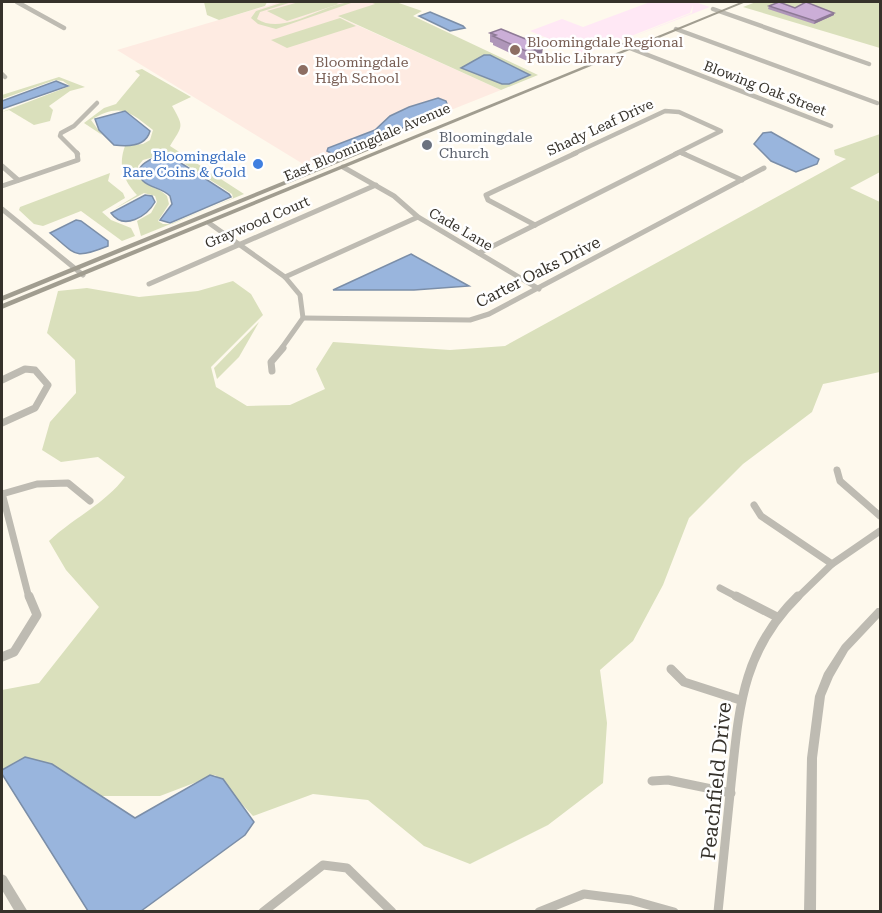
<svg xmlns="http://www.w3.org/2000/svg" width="882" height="913" viewBox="0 0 882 913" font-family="'Roboto Serif',serif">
  <rect width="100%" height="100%" fill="#fef9ed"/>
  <polygon fill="#ffe8f5" points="650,2 695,2 710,7 622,41 692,13 693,5 690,13 585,54 530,31 562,19 583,27"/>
  <polygon fill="#feebe2" points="280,2 370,2 376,4 339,17 501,90 308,167 117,50"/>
  <g fill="#dae0bc" fill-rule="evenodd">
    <polygon points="204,2 267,2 265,6 219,20 207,15"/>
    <path d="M284 2H292L260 12 257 19C285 37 326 1 354 2L276 29 258 24 251 18 256 11Z"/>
    <polygon points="299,2 334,2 339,4 287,21 267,11"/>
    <polygon points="370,2 396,2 422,11 413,16 538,75 501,90 338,16 375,4"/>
    <polygon points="756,2 880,2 880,48 743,7"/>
    <polygon points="340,18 356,26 287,48 271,40"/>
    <path d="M142 69 191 97 172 106C185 128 182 126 170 146L244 194 141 236 137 221 151 213 157 202 155 196 144 193 114 209 137 195C123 180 118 165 125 146L143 144 150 140 153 130C130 112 120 102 91 120L102 135 84 123 104 108 116 104 140 75 135 71ZM168 153 232 194 233 198 172 224H163L158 221 169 204 167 196C156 184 136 187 138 166L143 160Z"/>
    <polygon points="59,77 85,87 70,91 49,106 53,110 50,121 34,125 9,110 2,112 70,86 63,81 55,80 2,99 2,95"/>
    <path d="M880 134V172L850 188 880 202V372L823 384 812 412 743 464 689 518 663 585 633 641 600 670 607 723 603 783 548 825 470 864 424 846 368 800 313 794 253 816 215 775 160 796H101L2 773V690L39 683 99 607 66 570 49 541C73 518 105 504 125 477L98 457 61 462 42 450 50 422 76 393 75 360 47 333 58 291 87 288 139 297 198 291 233 281 251 294 263 315 211 367 216 387 247 406 290 405 325 389 316 369 333 342 450 350 505 346 846 159 835 155 834 150Z"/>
    <polygon points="110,173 108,181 123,193 125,198 102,212 111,220 131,228 135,236 122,241 81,211 43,226 34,224 19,210 20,207"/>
    <polygon points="259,322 239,357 217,379 214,368"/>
  </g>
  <g fill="#99b5dd" stroke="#7b8ea8" stroke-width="1.5">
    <polygon points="430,12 463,26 465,28 450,31 419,16"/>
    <polygon points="484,55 490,55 530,75 509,84 502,84 461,68"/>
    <polygon points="56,81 68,86 2,109 2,101"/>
    <polygon points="438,98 446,101 447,104 407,126 337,156 327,151 328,148 375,130 390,116 409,107"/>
    <path d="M125 111 150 131C146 146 129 147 114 145L99 130 95 119Z"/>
    <polygon points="771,132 819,159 817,164 796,172 771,161 754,144 763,133"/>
    <path d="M167 154 229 194 231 197 170 223 160 220 172 204 170 196C163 188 150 188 143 181 128 166 156 156 167 154Z"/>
    <path d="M145 195 152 196 155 202C147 216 124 231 111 213Z"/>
    <path d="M76 220 81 221 108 241V246C73 260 77 255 50 233Z"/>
    <polygon points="411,254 469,286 414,290 333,290"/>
    <polygon points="25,757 52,764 135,818 210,775 223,779 254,822 245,835 141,911 88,911 2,774 2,770"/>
  </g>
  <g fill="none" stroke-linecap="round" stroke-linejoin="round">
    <g stroke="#bebbb2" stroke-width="4.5">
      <polyline points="17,2 64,28"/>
      <polyline points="713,9 869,64"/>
      <polyline points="676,29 877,103"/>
      <polyline points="622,45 831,126"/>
      <polyline points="2,74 5,77"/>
      <polyline points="682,153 685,154"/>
      <polyline points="78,154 60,136 61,133 74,126 97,103"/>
      <polyline points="573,154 665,111 679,112 721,131 675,154"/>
    </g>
    <g stroke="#bebbb2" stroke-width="5">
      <polyline points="682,153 742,180"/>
      <polyline points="2,166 18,180"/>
      <polyline points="343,167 394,196 418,217 539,289"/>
      <polyline points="2,186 78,160 77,153"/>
      <polyline points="2,209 83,275"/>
      <polyline points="209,223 285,277 300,295 303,318 281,349"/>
      <polyline points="535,225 488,200 486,195 576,153"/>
      <polyline points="535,225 678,153"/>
      <polyline points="479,253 535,225"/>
      <polyline points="285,277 418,217"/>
      <polyline points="149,284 376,185"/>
      <polyline points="303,318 470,320 489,314 764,168"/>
    </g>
    <g stroke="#bebbb2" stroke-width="7">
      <polyline points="272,371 271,362 283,348"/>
      <polyline points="2,380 25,369 35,370 48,385 35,408 2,423"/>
      <polyline points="837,470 840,481 880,516"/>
      <polyline points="2,493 29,598"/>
      <polyline points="2,494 37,484 68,483 90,501"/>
      <polyline points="754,505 761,516 832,564"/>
      <polyline points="720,588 739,598"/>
      <polyline points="797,598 832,564 880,531"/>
    </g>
    <g stroke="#bebbb2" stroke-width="9">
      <polyline points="736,596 777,617"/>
      <polyline points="2,657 14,652 37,615 29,596"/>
      <polyline points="671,669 684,682 740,700"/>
      <polyline points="652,781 668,780 731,793"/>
      <polyline points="263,912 323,865 347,868 392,912"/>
      <polyline points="539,912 584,894 631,900 674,912"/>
      <path d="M718 912C722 869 727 827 731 784 739 710 741 652 798 596"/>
    </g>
    <g fill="#bebbb2" fill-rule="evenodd">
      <polygon points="877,608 880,608 880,617 848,651 833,677 825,696 817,758 816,912 804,912 807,758 815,696 824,673 842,645"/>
      <polygon points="2,874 6,876 28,912 15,912 2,890"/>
    </g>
    <g fill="#a19d90" fill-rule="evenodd">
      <polygon points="741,2 746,2 2,309 2,304"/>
      <polygon points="380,142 382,143 382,145 2,301 2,296"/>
    </g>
  </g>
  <g fill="#af96b9">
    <polygon points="769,6 834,15 814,24 768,9"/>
    <polygon points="490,33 542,56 527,61 493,45 493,43 490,42"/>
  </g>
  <g fill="#8e7a96">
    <polygon points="834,13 834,15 814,24 815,21"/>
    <polygon points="543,46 542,56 527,61 528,52"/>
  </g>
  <g fill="#cbaed7" stroke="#8e7a96" stroke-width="1.5">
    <polygon points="779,2 795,8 806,2 834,13 815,21 769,6"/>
    <polygon points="501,29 543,46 528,52 493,36 496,35 490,33"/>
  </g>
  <g fill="#8d6e63" stroke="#fff" stroke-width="2">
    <circle cx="515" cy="50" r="6"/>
    <circle cx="303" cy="70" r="6"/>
  </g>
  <circle fill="#6b7280" stroke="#fff" stroke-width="2" cx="427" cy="145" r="6"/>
  <circle fill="#3f7fe0" stroke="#fff" stroke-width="2" cx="258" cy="164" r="6"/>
  <g text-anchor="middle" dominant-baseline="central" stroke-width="5" stroke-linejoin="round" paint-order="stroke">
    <g font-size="14" fill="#785e54" stroke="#fff" text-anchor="start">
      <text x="527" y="42">Bloomingdale Regional<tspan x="527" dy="16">Public Library</tspan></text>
      <text x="315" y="62">Bloomingdale<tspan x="315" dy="16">High School</tspan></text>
    </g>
    <g font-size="14" fill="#36322b" stroke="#fff">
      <text transform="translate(765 88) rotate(21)">Blowing Oak Street</text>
      <text transform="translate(600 127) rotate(-25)">Shady Leaf Drive</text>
      <text transform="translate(367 142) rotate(-23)">East Bloomingdale Avenue</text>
      <text transform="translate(257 222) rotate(-23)">Graywood Court</text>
      <text transform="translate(461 229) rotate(30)">Cade Lane</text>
    </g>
    <g font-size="14" fill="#5b616d" stroke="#fff" text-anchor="start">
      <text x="439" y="137">Bloomingdale<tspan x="439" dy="16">Church</tspan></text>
    </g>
    <g font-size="14" fill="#366cbe" stroke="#fff" text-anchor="end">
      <text x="246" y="156">Bloomingdale<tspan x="246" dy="16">Rare Coins &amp; Gold</tspan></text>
    </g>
    <g font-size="16" fill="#36322b" stroke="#fff">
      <text transform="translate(538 272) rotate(-27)">Carter Oaks Drive</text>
    </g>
    <g font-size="20" fill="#36322b" stroke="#fff">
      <text transform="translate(716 781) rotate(-84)">Peachfield Drive</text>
    </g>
  </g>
  <rect width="882" height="913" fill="none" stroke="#36322b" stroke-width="6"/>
</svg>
